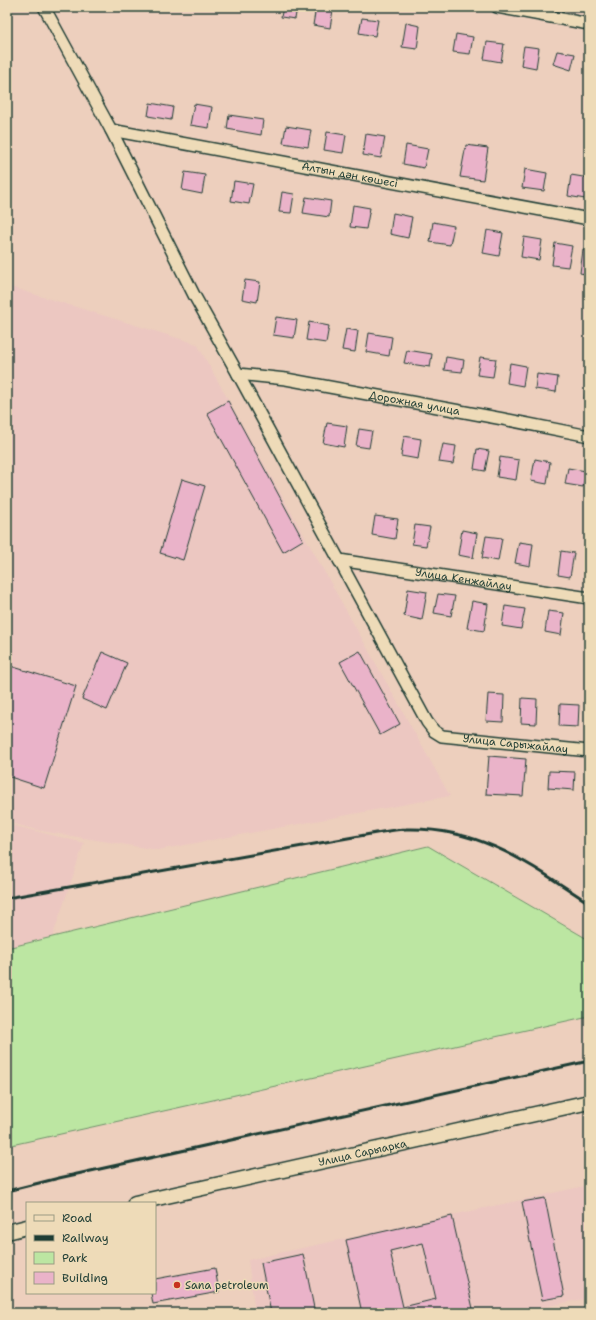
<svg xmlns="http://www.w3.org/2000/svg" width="596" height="1320" viewBox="0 0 596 1320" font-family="'Shantell Sans',sans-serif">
  <rect width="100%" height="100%" fill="#edcfbd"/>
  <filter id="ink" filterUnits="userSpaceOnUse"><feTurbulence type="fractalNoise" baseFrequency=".025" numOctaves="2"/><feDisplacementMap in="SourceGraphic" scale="8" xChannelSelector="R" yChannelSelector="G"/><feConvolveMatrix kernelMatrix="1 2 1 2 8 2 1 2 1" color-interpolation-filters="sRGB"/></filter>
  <g filter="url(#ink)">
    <g fill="#ecc7c1">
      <polygon points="7,286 197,344 450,796 158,850 41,831 7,822"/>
      <polygon points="7,824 84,843 48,950 7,954"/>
      <polygon points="589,1185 589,1298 513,1313 255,1313 248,1260"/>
    </g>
    <polygon fill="#bce6a2" stroke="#6e926b" points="428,846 589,940 589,1016 7,1146 7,948"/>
    <g fill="#eab3c9" stroke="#1f3d34" fill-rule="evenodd">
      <polygon points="240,7 258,7 257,10"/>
      <polygon points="283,7 297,7 295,19 281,17"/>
      <polygon points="316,7 333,10 330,28 313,25"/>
      <polygon points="362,18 378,20 375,36 359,33"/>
      <polygon points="406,23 420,26 417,49 402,47"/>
      <polygon points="456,34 473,37 470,54 453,52"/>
      <polygon points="487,42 504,44 501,62 484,59"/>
      <polygon points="524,46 539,48 536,68 521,65"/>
      <polygon points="557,51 575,54 571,70 553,64"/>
      <polygon points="150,103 173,107 171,120 148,116"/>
      <polygon points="194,104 212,107 209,128 190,125"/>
      <polygon points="229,115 263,120 261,135 227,129"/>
      <polygon points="286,126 311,130 308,147 283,143"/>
      <polygon points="327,132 346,135 343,153 324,150"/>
      <polygon points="366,134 385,137 381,158 363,155"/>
      <polygon points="406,145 428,149 424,168 403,164"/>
      <polygon points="466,145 488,148 483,180 460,177"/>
      <polygon points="525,169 547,173 544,191 522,188"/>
      <polygon points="185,172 205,175 202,194 182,190"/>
      <polygon points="571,175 589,178 585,199 568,196"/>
      <polygon points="234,181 253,184 249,204 231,201"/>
      <polygon points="282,192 294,194 291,213 279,212"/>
      <polygon points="306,197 331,201 329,217 303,213"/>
      <polygon points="353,205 370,208 366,229 350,227"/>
      <polygon points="393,213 412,217 408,238 390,234"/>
      <polygon points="433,222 454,226 450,245 430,242"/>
      <polygon points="487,230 503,233 499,256 483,253"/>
      <polygon points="524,237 542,240 539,260 521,257"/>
      <polygon points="555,243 572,246 568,267 552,265"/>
      <polygon points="583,250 589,251 589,275 580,273"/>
      <polygon points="245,280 260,282 257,302 242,299"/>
      <polygon points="276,317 297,320 294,338 273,335"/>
      <polygon points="309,322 329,326 326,343 306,340"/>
      <polygon points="346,329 358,331 355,352 342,350"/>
      <polygon points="369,333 392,337 389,356 366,352"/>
      <polygon points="407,350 432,354 430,367 404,363"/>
      <polygon points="446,357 464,360 462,372 444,370"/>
      <polygon points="480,357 496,359 493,377 477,375"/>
      <polygon points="510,363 526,366 523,386 507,383"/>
      <polygon points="589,372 589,401 584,400"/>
      <polygon points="537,374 558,377 556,392 535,389"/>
      <polygon points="228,401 303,540 283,552 207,413"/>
      <polygon points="327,423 347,426 344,447 323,443"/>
      <polygon points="359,429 372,431 369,448 356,446"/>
      <polygon points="404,436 421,439 418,459 401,456"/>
      <polygon points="443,444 456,446 453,464 439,462"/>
      <polygon points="477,449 489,451 485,471 474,469"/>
      <polygon points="500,457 519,460 516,480 497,477"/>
      <polygon points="535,459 550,462 547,484 531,481"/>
      <polygon points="568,468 586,471 583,487 565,484"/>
      <polygon points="182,479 205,486 183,560 160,553"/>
      <polygon points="375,516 398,519 395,539 372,535"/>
      <polygon points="415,525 430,527 426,546 412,544"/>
      <polygon points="462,530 477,533 473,558 458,555"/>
      <polygon points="486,536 502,538 498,561 482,558"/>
      <polygon points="519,542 533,544 530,566 515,563"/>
      <polygon points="561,551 574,553 570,577 558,575"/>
      <polygon points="589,557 589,577 585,577"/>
      <polygon points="408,589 427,592 422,620 404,616"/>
      <polygon points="438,594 455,596 451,616 434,613"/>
      <polygon points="472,601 488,604 484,631 467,628"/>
      <polygon points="505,606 525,609 521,629 502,626"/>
      <polygon points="548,611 564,613 561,635 545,632"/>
      <polygon points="360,651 400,724 380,735 340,662"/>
      <polygon points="102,652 127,663 107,710 82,699"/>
      <polygon points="7,665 76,686 44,788 7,776"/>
      <polygon points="488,694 504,695 503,722 486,721"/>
      <polygon points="522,698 537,699 536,724 521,723"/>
      <polygon points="560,704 579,705 578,727 559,726"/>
      <polygon points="489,756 526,759 523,796 486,794"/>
      <polygon points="549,771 575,772 574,790 548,788"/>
      <polygon points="545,1198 564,1296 542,1300 522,1202"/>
      <path d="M452 1216 474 1313H362L346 1240ZM423 1243 436 1299 403 1307 390 1251Z"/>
      <polygon points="303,1254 315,1313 271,1313 261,1263"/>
      <polygon points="215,1268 219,1292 153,1304 151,1293 155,1293 155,1279"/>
    </g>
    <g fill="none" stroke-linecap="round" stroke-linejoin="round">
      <g stroke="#1f3d34" stroke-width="14">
        <g id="minor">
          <path id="s1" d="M44 7 111 130 194 295 238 374 427 722 434 731 442 736 589 751"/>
          <polyline points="497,7 589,24"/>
          <path id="s2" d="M111 130 589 219"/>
          <path id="s3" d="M238 374 286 379 503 419 589 436"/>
          <path id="s4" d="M339 560 589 598"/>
        </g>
      </g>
      <g stroke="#1f3d34" stroke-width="17">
        <g id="major">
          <path id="s5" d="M135 1203 589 1102"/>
          <polyline points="7,1232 27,1227"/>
        </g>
      </g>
      <use href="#minor" stroke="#eedbb8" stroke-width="11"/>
      <use href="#major" stroke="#eedbb8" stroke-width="14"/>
      <g stroke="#1f3d34" stroke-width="3">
        <path d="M7 898 382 832C390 831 398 829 406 829 481 827 529 864 589 903"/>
        <polyline points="7,1191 59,1178 589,1061"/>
      </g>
    </g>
  </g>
  <circle fill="#c8321e" stroke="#eedbb8" stroke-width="1.5" cx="177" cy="1285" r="4"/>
  <g text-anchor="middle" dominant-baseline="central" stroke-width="3" stroke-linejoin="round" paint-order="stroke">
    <g font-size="11" fill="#1f3d34" stroke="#eedbb8">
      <text stroke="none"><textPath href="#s2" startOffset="243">Алтын дән көшесі</textPath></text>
      <text stroke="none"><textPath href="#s3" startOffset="179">Дорожная улица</textPath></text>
      <text stroke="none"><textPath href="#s4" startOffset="126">Улица Кенжайлау</textPath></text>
      <text stroke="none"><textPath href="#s1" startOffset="906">Улица Сарыжайлау</textPath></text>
      <text stroke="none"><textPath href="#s5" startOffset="233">Улица Сарыарка</textPath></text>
    </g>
    <g font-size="11" fill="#1f3d34" stroke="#eedbb8" text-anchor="start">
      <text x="185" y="1285">Sana petroleum</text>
    </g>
  </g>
  <rect width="596" height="1320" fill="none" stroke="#eedbb8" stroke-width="24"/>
  <rect x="12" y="12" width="572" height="1296" fill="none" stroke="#1f3d34" stroke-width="1.5" filter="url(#ink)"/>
  <rect x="26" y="1202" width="130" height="92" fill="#eedbb8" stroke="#9b9c83"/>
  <rect x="34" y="1215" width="20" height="6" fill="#eedbb8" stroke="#9b9c83"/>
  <text x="62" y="1222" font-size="12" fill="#1f3d34">Road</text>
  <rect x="34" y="1235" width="20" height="6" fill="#1f3d34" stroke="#9b9c83"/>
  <text x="62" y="1242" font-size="12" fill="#1f3d34">Railway</text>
  <rect x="34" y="1252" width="20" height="12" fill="#bce6a2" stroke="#9b9c83"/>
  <text x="62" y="1262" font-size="12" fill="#1f3d34">Park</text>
  <rect x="34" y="1272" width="20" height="12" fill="#eab3c9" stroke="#9b9c83"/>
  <text x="62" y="1282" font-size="12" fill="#1f3d34">Building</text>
</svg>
